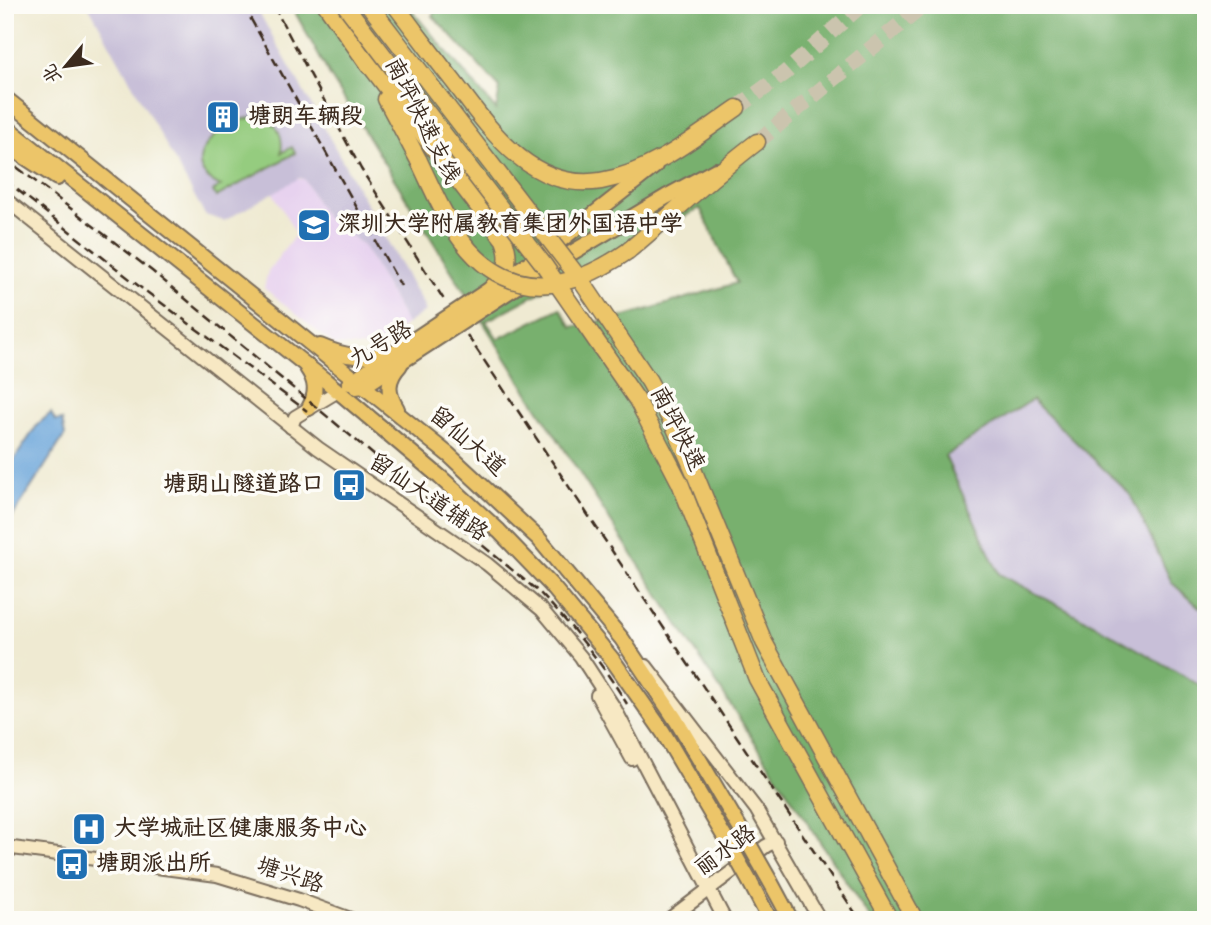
<svg xmlns="http://www.w3.org/2000/svg" width="1211" height="925" viewBox="0 0 1211 925" font-family="Kalam,'LXGW WenKai TC',sans-serif">
  <rect width="100%" height="100%" fill="#fdfcf7"/>
  <filter id="ink" filterUnits="userSpaceOnUse"><feTurbulence type="fractalNoise" baseFrequency=".0143" numOctaves="2"/><feDisplacementMap in="SourceGraphic" scale="14" xChannelSelector="R" yChannelSelector="G"/><feConvolveMatrix kernelMatrix="1 2 1 2 8 2 1 2 1" color-interpolation-filters="sRGB"/></filter>
  <filter id="wash" filterUnits="userSpaceOnUse"><feTurbulence type="fractalNoise" baseFrequency=".00686" numOctaves="4" result="noise"/><feDisplacementMap in="SourceGraphic" scale="28" xChannelSelector="R" yChannelSelector="G"/><feGaussianBlur stdDeviation="1.57" result="paint"/><feColorMatrix in="noise" values="0 0 0 0 0 0 0 0 0 0 0 0 0 0 0 0 0 1.4 0 .05"/><feComposite in="paint" operator="in"/></filter>
  <g filter="url(#wash)">
    <rect width="100%" height="100%" fill="#efead2"/>
    <polygon fill="#e7d2ef" points="264,177 304,179 325,217 363,245 407,324 371,348 334,345 264,288 268,271 296,234"/>
    <g fill="#c8bfd8">
      <polygon points="88,5 255,5 424,306 425,311 407,324 363,245 325,217 304,179 299,178 224,221 205,215"/>
      <polygon points="1032,399 1130,494 1172,583 1206,613 1206,689 1103,629 999,574 945,455"/>
    </g>
    <path fill="#95cc7f" stroke="#687b4e" stroke-width="2" d="M260 117C277 122 284 135 281 153L292 147 295 153 216 197 213 191 221 186C168 163 228 115 260 117Z"/>
    <path fill="#78b06e" stroke="#5a6d46" stroke-width="2" fill-rule="evenodd" d="M291 5H410L412 11 496 110 500 88 433 16 436 5H1206V613L1172 583 1130 494 1032 400 945 456 999 574 1103 629 1206 689V920H871L613 525 505 357 330 76ZM700 208 737 283 626 316 572 327 560 308 498 339 486 321Z"/>
    <polygon fill="#6aa5da" stroke="#52687c" stroke-width="2" points="51,413 55,421 62,420 65,435 5,528 5,473 38,424"/>
  </g>
  <g filter="url(#ink)">
    <g fill="none" stroke-linecap="round" stroke-linejoin="round">
      <g stroke="#cbc4ae" stroke-width="16" stroke-dasharray="16 8" stroke-linecap="butt">
        <polyline points="737,108 785,73 861,5"/>
        <polyline points="757,142 924,5"/>
      </g>
      <g stroke="#7a6d5d" stroke-width="16">
        <g id="secondary">
          <polyline points="5,199 318,448 487,564 542,610 581,657 615,709 725,920"/>
          <polyline points="291,427 295,417 338,391"/>
          <polyline points="646,666 756,809 820,920"/>
          <polyline points="597,695 632,759"/>
          <polyline points="5,847 217,875 299,900 353,920"/>
          <polyline points="668,920 766,846 776,841"/>
        </g>
      </g>
      <g stroke="#7a6d5d" stroke-width="18">
        <g id="primary">
          <polyline points="5,98 449,455 539,539 622,639 676,720 741,830"/>
          <polyline points="5,126 326,381 440,477 499,531 551,585 612,659 663,732 731,848"/>
          <polyline points="5,144 57,178"/>
          <path d="M320 346C343 356 364 360 389 353"/>
          <path d="M307 368C317 382 317 394 309 408"/>
          <polyline points="349,383 547,251 655,166"/>
          <polyline points="356,387 364,386 531,277 666,197 716,170"/>
          <path d="M397 409C387 393 386 380 400 365"/>
          <polyline points="770,881 791,920"/>
          <polyline points="750,882 770,920"/>
        </g>
      </g>
      <g stroke="#7a6d5d" stroke-width="19">
        <g id="highway">
          <polyline points="326,5 369,66"/>
          <path d="M395 5C415 31 434 57 454 82 490 130 532 192 601 181 653 172 695 137 737 108"/>
          <path d="M365 59 504 240C512 261 506 272 492 288"/>
          <polyline points="386,99 419,161"/>
          <path d="M628 251C671 215 712 176 757 142"/>
        </g>
      </g>
      <use href="#secondary" stroke="#f7e8c3" stroke-width="12"/>
      <use href="#primary" stroke="#ecc569" stroke-width="14"/>
      <use href="#highway" stroke="#ecc569" stroke-width="16"/>
      <g stroke="#3b2a1e" stroke-width="2.5" stroke-dasharray="10 5" stroke-linecap="butt">
        <polyline points="243,5 401,286"/>
        <polyline points="273,5 361,169 446,303"/>
        <path d="M5 158 152 271 540 593C573 627 602 663 627 704"/>
        <polyline points="5,180 140,287 307,411"/>
        <polyline points="467,335 860,920"/>
      </g>
      <g stroke="#7a6d5d" stroke-width="18" stroke-linecap="butt">
        <g id="primary-bridge">
          <polyline points="741,830 770,881"/>
          <polyline points="731,848 750,882"/>
        </g>
      </g>
      <g stroke="#7a6d5d" stroke-width="19" stroke-linecap="butt">
        <g id="highway-bridge">
          <polyline points="345,5 544,265 637,400 680,483 757,679 890,920"/>
          <polyline points="369,5 582,282 649,381 675,428 693,469 764,642 915,920"/>
          <path d="M419 161C432 188 444 217 462 241 510 304 571 291 628 251"/>
        </g>
      </g>
      <use href="#primary-bridge" stroke="#ecc569" stroke-width="14"/>
      <use href="#highway-bridge" stroke="#ecc569" stroke-width="16"/>
    </g>
  </g>
  <defs>
    <g id="building-square" transform="scale(1.75)"><rect x="-9" y="-9" width="18" height="18" rx="4" fill="#1f6fb2" stroke="#fdfcf7"/><path d="M-4-6H4V6H1V3H-1V6H-4ZM-2.5-4.3h1.7v1.8h-1.7ZM.8-4.3h1.7v1.8H.8ZM-2.5-1h1.7V.8h-1.7ZM.8-1h1.7V.8H.8Z" fill="#fff"/></g>
    <g id="school-square" transform="scale(1.75)"><rect x="-9" y="-9" width="18" height="18" rx="4" fill="#1f6fb2" stroke="#fdfcf7"/><path d="M0-5L7-2L0 1L-7-2ZM-4 1L0 2.5L4 1V4Q0 6-4 4Z" fill="#fff"/></g>
    <g id="bus-square" transform="scale(1.75)"><rect x="-9" y="-9" width="18" height="18" rx="4" fill="#1f6fb2" stroke="#fdfcf7"/><path d="M-5-6H5V4H4V6H2V4H-2V6H-4V4H-5ZM-3.5-4V0h7V-4ZM-3.5 1.2v1.5H-2V1.2ZM2 1.2v1.5H3.5V1.2Z" fill="#fff"/></g>
    <g id="hospital-square" transform="scale(1.75)"><rect x="-9" y="-9" width="18" height="18" rx="4" fill="#1f6fb2" stroke="#fdfcf7"/><path d="M-5-5h3v3.5h4V-5h3V5h-3V1.5h-4V5h-3Z" fill="#fff"/></g>
  </defs>
  <g fill-rule="evenodd">
    <use href="#building-square" x="223" y="117"/>
    <use href="#school-square" x="314" y="225"/>
    <use href="#bus-square" x="349" y="485"/>
    <use href="#hospital-square" x="89" y="829"/>
    <use href="#bus-square" x="72" y="864"/>
  </g>
  <g text-anchor="middle" dominant-baseline="central" stroke-width="7" stroke-linejoin="round" paint-order="stroke">
    <g font-size="23" font-weight="bold" fill="#3b2a1e" stroke="#fdfcf7" text-anchor="start">
      <text x="248" y="117">塘朗车辆段</text>
      <text x="338" y="225">深圳大学附属教育集团外国语中学</text>
      <text x="324" y="485" text-anchor="end">塘朗山隧道路口</text>
      <text x="114" y="829">大学城社区健康服务中心</text>
      <text x="96" y="864">塘朗派出所</text>
    </g>
    <g font-size="23" fill="#3b2a1e" stroke="#fdfcf7">
      <text transform="translate(422 121) rotate(63)">南坪快速支线</text>
      <text transform="translate(381 345) rotate(-31)">九号路</text>
      <text transform="translate(677 429) rotate(63)">南坪快速</text>
      <text transform="translate(467 442) rotate(41)">留仙大道</text>
      <text transform="translate(428 498) rotate(34)">留仙大道辅路</text>
      <text transform="translate(726 851) rotate(-36)">丽水路</text>
      <text transform="translate(290 876) rotate(18)">塘兴路</text>
    </g>
  </g>
  <rect width="1211" height="925" fill="none" stroke="#fdfcf7" stroke-width="28"/>
  <g transform="translate(66 66) rotate(241)" stroke="#fdfcf7" stroke-width="5" paint-order="stroke">
  <path d="M0-5L12 26L0 18L-12 26Z" fill="#3b2a1e"/>
  <text y="-10" font-size="19" font-weight="bold" text-anchor="middle" fill="#3b2a1e">北</text>
  </g>
</svg>
